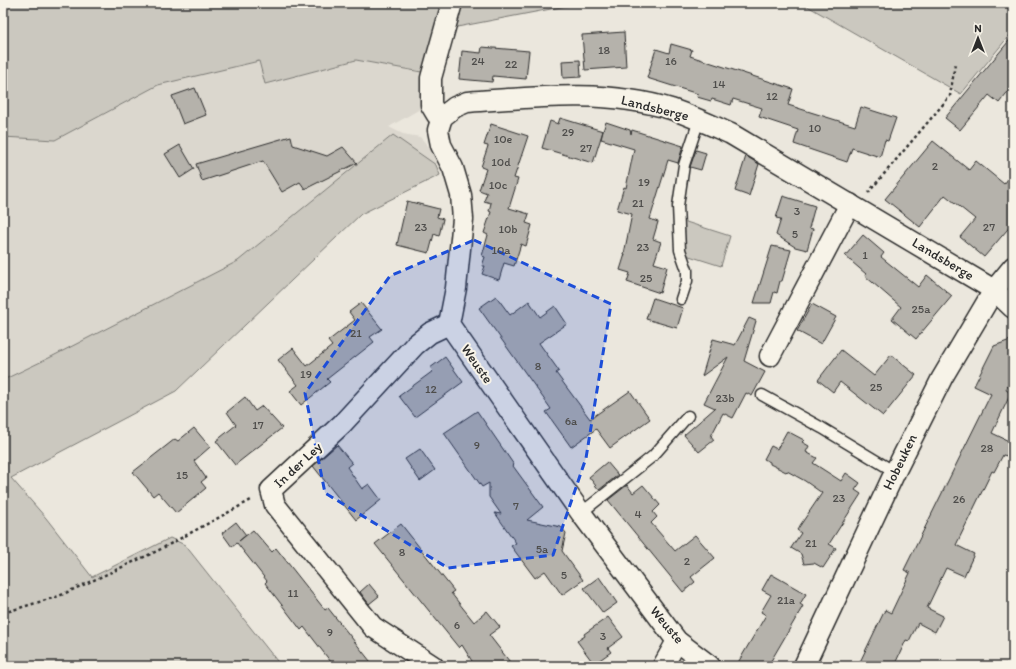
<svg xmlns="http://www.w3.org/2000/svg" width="1016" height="669" viewBox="0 0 1016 669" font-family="Itim,sans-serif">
  <rect width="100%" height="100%" fill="#ebe7dd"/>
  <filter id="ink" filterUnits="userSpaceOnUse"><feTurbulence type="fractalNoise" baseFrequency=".025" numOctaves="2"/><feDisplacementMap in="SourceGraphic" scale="8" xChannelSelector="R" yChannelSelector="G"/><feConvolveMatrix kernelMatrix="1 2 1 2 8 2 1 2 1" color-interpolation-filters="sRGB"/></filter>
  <g filter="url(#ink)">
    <polygon fill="#dbd7ce" points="356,60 427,73 427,105 389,127 403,134 420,137 438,157 436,165 392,136 239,261 50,358 3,380 3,137 55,140 158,85 259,61 265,84"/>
    <g fill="#cbc8bf" stroke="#7b7a75">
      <polygon points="3,3 448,3 427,73 356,60 265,84 259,61 158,85 55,140 3,137"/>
      <polygon points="459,3 582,3 452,28"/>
      <polygon points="802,3 1013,3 1013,31 961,94"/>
      <polygon points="393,135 436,165 440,175 361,214 176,391 11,478 46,518 92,577 170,538 185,545 281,666 3,666 3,380 51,357 238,261"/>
      <polygon points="683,221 730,236 721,266 686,255 683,244"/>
    </g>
    <g fill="#b5b2ab" stroke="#2b2b2b">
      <polygon points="624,32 626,67 585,70 582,35"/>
      <polygon points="1013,36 1013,85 999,103 989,95 960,130 945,118"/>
      <polygon points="671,44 692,50 690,56 793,89 788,105 855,126 861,107 896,118 888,141 885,140 880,157 852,148 847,162 794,144 798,130 759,117 762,108 733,99 731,105 712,99 711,101 697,97 698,94 647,78 656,49 669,53"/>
      <polygon points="482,47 529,51 526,79 493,76 492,82 459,79 462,51 481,53"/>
      <polygon points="580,60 581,77 563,78 562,61"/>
      <polygon points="195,88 206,115 183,124 172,96"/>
      <polygon points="560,118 603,131 606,122 630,130 631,134 632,130 683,146 678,163 668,160 650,219 658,222 653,239 661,242 654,263 667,267 660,293 627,282 630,273 620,270 625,254 624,254 632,214 617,210 624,187 626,188 634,149 601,139 603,131 593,163 542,148 550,121 558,124"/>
      <polygon points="491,124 528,136 514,178 518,179 509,208 529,214 526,223 532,225 526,246 521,244 514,266 504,263 499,280 482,274 485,266 482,266 485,257 482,256 488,235 484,233 491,212 489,211 491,203 484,201 487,193 479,190 486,169 481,167 488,146 484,145"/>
      <polygon points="291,136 293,145 327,156 343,147 357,163 305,189 300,182 282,192 263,161 202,181 196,164"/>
      <polygon points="933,141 969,170 976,161 1004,184 1013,173 1013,223 984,257 960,237 975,219 945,195 920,227 885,199"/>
      <polygon points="180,145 194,169 180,178 165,154"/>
      <polygon points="696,150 706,153 701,170 690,167"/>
      <polygon points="746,156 759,164 749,196 735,191"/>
      <polygon points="783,196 815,206 809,228 813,229 807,250 795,247 776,235 781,219 776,218"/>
      <polygon points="407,201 439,209 437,217 443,219 439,236 434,234 429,253 397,245"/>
      <polygon points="863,235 884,253 881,257 918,287 927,275 952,296 916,339 892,319 901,307 865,276 866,274 845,256"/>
      <polygon points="772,246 791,250 782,281 780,281 777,293 774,292 771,303 754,303"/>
      <polygon points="496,296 510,315 529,301 540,317 555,306 567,324 539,343 559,371 556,373 590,419 630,391 650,419 610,448 596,429 571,447 546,412 551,409 479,308"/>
      <polygon points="653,298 683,308 677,328 646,319"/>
      <polygon points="361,303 382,329 370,337 374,342 327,379 330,382 301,405 290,391 298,385 278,360 293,348 307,366 332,346 328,341 355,320 349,312"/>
      <polygon points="812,304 836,317 821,344 797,331"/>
      <polygon points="749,318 756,321 744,361 765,372 752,396 746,393 733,418 723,413 711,436 714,440 699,452 684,435 715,408 704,403 728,357 702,376 713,339 735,345"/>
      <polygon points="1013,339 1013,375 1006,390 1011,393 992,433 1013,443 1007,456 1003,455 994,472 992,471 956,545 974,554 964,576 946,568 927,608 943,616 935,632 918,623 909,641 906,640 894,666 858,666 885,610 891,613 910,573 904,570 991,394 974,386 994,346"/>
      <polygon points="841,350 874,376 891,355 916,375 883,416 840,382 833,392 818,380"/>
      <polygon points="445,357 463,382 415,417 399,396 433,371 430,368"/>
      <polygon points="245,397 255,411 262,406 282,428 235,465 216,441 236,425 227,412"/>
      <polygon points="477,411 514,465 513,466 543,507 527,520 561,527 566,533 562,551 583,580 562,595 545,571 535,578 511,546 516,543 495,513 501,514 489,497 489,483 482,487 444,433"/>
      <polygon points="194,428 210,447 194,461 206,478 201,482 206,488 176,513 158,492 153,496 133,472 175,439 178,441"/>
      <polygon points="787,431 804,440 802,442 809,446 806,452 817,458 813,463 841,481 846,473 860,483 855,490 861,494 829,544 836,548 823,568 814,563 804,564 801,554 791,548 801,533 797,530 822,493 805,481 787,471 786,472 770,464 770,462 764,459 771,446 777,449"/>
      <polygon points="337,445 352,463 347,467 362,489 369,484 381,500 356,520 313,466"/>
      <polygon points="420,449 435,470 420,481 405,459"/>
      <polygon points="607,462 618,475 599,490 589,477"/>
      <polygon points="627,485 633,493 643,485 660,505 653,512 657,517 651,523 675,551 695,535 715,558 691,577 695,582 683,592 608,500"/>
      <polygon points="236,522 246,535 239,541 253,530 272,552 276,548 325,610 328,608 374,666 334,666 304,627 301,630 265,583 267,581 237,543 232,547 222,533"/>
      <polygon points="401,524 454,591 451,593 474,622 487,611 500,627 489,635 513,666 475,666 462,645 459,648 375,544"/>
      <polygon points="771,574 806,594 800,604 803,606 768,666 736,666 766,615 761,612 771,595 762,590"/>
      <polygon points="599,577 617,603 603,613 584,588"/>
      <polygon points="369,584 379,596 369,604 360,592"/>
      <polygon points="608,617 623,637 608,648 611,652 594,664 577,641 585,636 584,634"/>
    </g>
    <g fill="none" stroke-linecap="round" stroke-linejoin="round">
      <g stroke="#2b2b2b" stroke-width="13">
        <g id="service">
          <polyline points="681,299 687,281 687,270 680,250 678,206 684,165 699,120"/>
          <polyline points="762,395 822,428 895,472"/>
          <polyline points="581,513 653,456 688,416"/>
        </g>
      </g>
      <g stroke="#2b2b2b" stroke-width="23">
        <g id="minor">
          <polyline points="442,117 438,130 441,145 453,168 461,195 463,219 456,288 449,324 581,513 677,641 710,666"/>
          <path d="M442 117 455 107 467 102C535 97 606 89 671 109 692 116 711 125 731 134L994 290 1013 308"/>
          <polyline points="442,117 437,115 431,105 431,78 452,3"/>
          <polyline points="770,356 850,204"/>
          <polyline points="433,666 373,627 275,505 271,490 342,424 415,345 430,333 449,324"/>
          <polyline points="663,666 677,641"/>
          <polyline points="804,666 895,472 942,378 994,290 1013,267"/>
        </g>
      </g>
      <g stroke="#2b2b2b" stroke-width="2.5" stroke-dasharray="3 3" stroke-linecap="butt">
        <polyline points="868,193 950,96 955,64"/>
        <polyline points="3,613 59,596 116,570 159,550 253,499"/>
      </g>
      <use href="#service" stroke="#f7f3e8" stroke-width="10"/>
      <use href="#minor" stroke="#f7f3e8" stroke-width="20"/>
    </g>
  </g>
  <path fill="#1d4ed8" fill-opacity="0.2" stroke="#1d4ed8" stroke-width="3" stroke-dasharray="8 5" stroke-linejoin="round" d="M474 240 611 304 586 458 553 555 448 568 325 493 305 393 390 276Z"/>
  <g text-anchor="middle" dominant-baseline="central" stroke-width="4" stroke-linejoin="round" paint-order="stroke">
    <g font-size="12" fill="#4e4d4b">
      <text x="604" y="50">18</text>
      <text x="478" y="61">24</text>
      <text x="671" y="61">16</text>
      <text x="511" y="64">22</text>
      <text x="719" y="84">14</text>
      <text x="772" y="96">12</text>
      <text x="815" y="128">10</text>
      <text x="568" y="132">29</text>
      <text x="503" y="139">10e</text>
      <text x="586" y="148">27</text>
      <text x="501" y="162">10d</text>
      <text x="935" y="166">2</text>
      <text x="644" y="182">19</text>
      <text x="498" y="185">10c</text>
      <text x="638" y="203">21</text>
      <text x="797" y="211">3</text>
      <text x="421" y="227">23</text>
      <text x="989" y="227">27</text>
      <text x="508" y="229">10b</text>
      <text x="795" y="234">5</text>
      <text x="643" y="247">23</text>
      <text x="501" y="250">10a</text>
      <text x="865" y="255">1</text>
      <text x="646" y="278">25</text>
      <text x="921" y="309">25a</text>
      <text x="356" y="333">21</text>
      <text x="538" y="366">8</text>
      <text x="306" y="374">19</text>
      <text x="876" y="387">25</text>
      <text x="431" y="389">12</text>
      <text x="725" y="398">23b</text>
      <text x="571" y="421">6a</text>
      <text x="258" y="425">17</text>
      <text x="477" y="445">9</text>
      <text x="987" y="448">28</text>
      <text x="182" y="475">15</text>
      <text x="839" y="498">23</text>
      <text x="959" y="499">26</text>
      <text x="516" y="506">7</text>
      <text x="638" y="514">4</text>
      <text x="811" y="543">21</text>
      <text x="542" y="549">5a</text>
      <text x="402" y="552">8</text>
      <text x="687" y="561">2</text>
      <text x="564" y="575">5</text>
      <text x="293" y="593">11</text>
      <text x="786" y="600">21a</text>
      <text x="457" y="625">6</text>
      <text x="330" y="632">9</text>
      <text x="603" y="636">3</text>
    </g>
    <g font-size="14" fill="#2b2b2b" stroke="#f7f3e8">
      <text transform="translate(655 108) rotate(14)">Landsberge</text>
      <text transform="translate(943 259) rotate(31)">Landsberge</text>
      <text transform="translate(477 364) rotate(55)">Weuste</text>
      <text transform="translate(900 462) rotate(-64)">Hobeuken</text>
      <text transform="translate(298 465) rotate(-43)">In der Ley</text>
      <text transform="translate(667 625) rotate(50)">Weuste</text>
    </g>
  </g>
  <rect width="1016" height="669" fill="none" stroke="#f7f3e8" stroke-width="16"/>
  <rect x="8" y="8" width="1000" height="653" fill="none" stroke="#2b2b2b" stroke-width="1.5" filter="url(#ink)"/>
  <g transform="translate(978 38)" stroke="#f7f3e8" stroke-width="3" paint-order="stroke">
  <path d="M0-3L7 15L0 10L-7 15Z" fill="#2b2b2b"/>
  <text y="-6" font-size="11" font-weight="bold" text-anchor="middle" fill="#2b2b2b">N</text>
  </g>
</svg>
